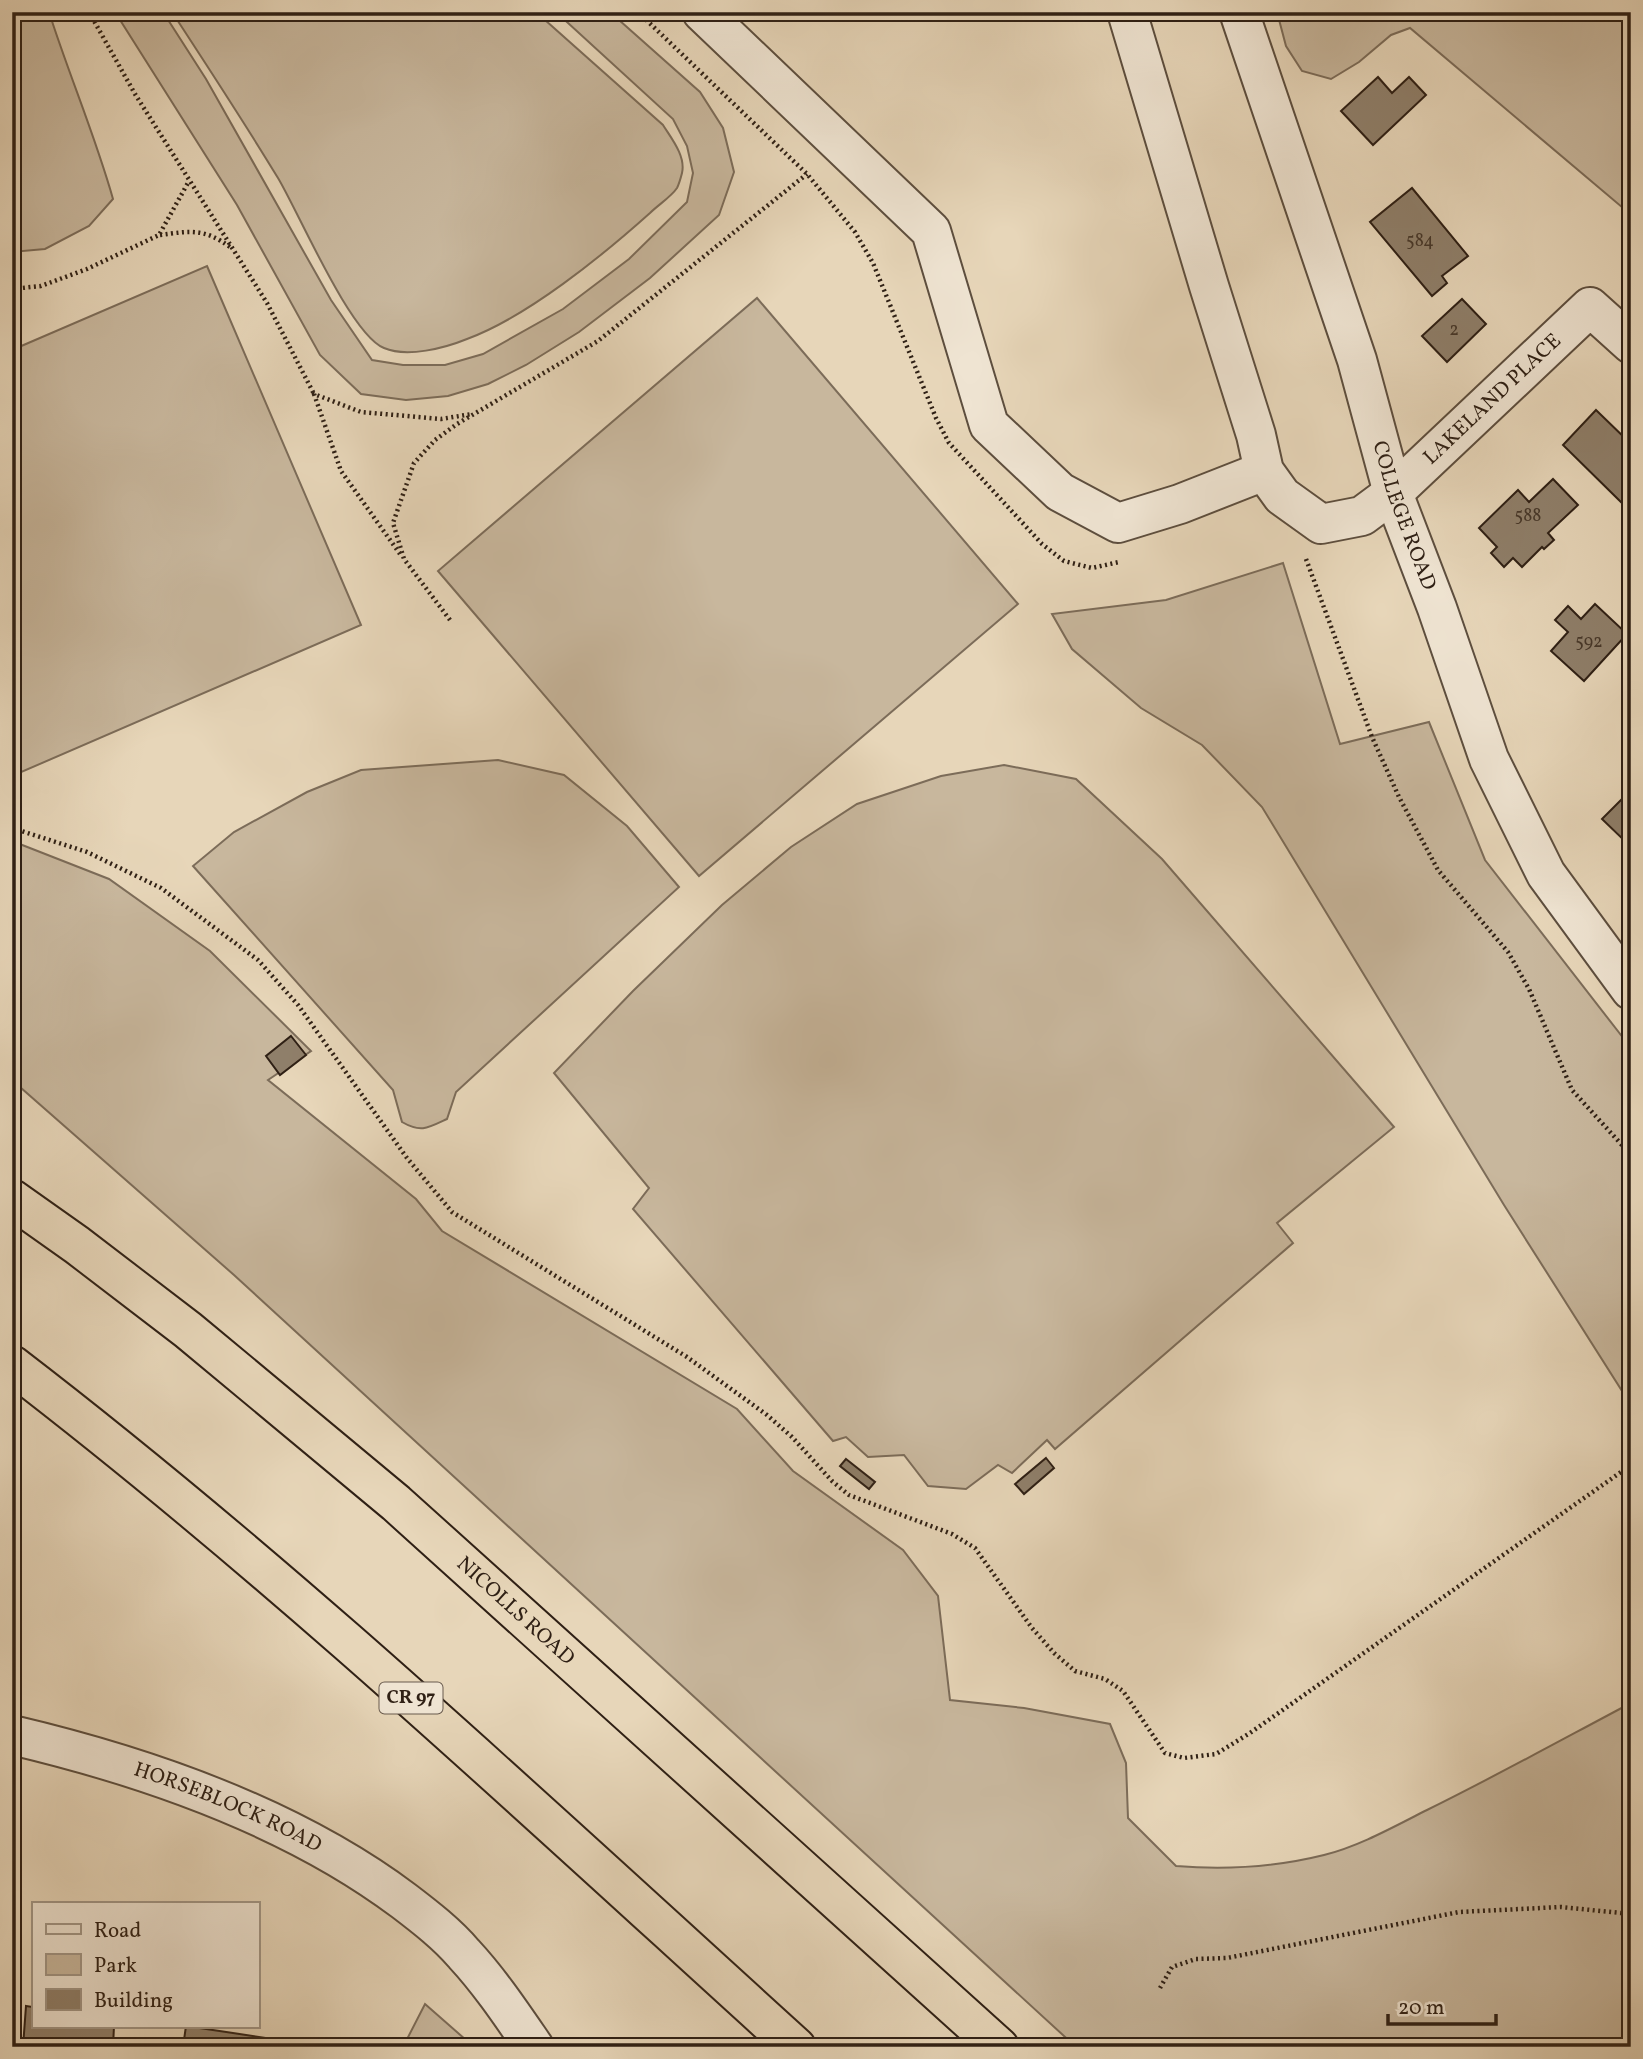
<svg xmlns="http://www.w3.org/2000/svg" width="1643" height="2059" viewBox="0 0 1643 2059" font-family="Vollkorn,serif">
  <rect width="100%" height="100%" fill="#e7d6b9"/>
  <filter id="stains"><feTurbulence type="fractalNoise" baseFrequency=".00286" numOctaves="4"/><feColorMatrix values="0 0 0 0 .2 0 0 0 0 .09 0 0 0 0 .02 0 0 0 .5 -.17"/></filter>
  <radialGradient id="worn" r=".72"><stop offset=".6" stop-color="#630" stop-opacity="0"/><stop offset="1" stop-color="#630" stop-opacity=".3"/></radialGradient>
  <g fill="#c8b79d" stroke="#7c6c59" stroke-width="2">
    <path d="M12 12H49C69 75 95 135 113 199L89 226 45 249 12 252Z"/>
    <polygon points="115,12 163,12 206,79 331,300 372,360 403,365 445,365 483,354 563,309 629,259 687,202 693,173 687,146 673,119 556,12 610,12 700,92 723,128 734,172 719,215 650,278 579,332 526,365 488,384 448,396 406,400 361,394 320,355 237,205"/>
    <path d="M172 12H536L663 125C671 138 686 156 682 173 681 177 679 184 677 188 671 197 658 205 650 213 602 256 527 317 467 339 445 348 407 358 384 348 350 334 299 213 278 178 244 122 208 67 172 12Z"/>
    <polygon points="1277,12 1610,12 1631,28 1631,200 1623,208 1410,28 1391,35 1359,62 1331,79 1302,71 1286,46"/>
    <polygon points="207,266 361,625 12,776 12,350"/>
    <polygon points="757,298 1018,604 699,876 438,571"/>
    <polygon points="1283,563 1340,744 1429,722 1485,860 1631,1048 1631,1417 1622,1391 1504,1205 1262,807 1202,745 1141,708 1072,649 1052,614 1166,600"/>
    <path d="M498 760 564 775 627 826 679 887 456 1092 447 1119C428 1128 421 1133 402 1122L393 1090 193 866 234 832 307 792 361 770Z"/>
    <polygon points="1004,765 1076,779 1162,859 1394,1127 1277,1223 1293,1243 1055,1449 1047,1440 1012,1473 998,1465 966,1489 928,1486 904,1455 868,1457 846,1437 833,1441 633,1209 649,1188 554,1073 633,991 722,905 791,847 857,804 941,776"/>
    <path d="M12 841 109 879 210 951 311 1051 268 1080 416 1199 442 1231 737 1409 793 1471 903 1550 938 1596 950 1700 1024 1708 1110 1724 1126 1763 1128 1818 1176 1866C1226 1870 1276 1867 1324 1855 1360 1846 1395 1826 1427 1810 1496 1776 1563 1739 1631 1703V2047H1076L234 1275 12 1080Z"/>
    <polygon points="425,2004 474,2047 403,2047"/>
  </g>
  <g fill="#8f7f6a" stroke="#2f2015" stroke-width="2">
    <polygon points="1378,77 1392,93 1409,77 1426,95 1373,145 1341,111"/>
    <polygon points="1412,188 1468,256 1442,276 1447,283 1432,296 1370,222"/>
    <polygon points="1462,299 1486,324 1447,362 1422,336"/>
    <polygon points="1596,410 1631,444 1631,500 1625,506 1563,445"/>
    <polygon points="1553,479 1578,505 1548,533 1554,540 1544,549 1542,547 1522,567 1513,558 1504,567 1491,553 1497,547 1479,528 1518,490 1529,502"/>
    <polygon points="1595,604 1627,634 1584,681 1551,651 1568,632 1555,620 1568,606 1581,619"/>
    <polygon points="1631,790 1631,847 1602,819"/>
    <polygon points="291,1036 306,1055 280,1075 266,1056"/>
    <polygon points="1046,1458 1054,1468 1024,1494 1015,1484"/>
    <polygon points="846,1459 875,1482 869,1489 840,1466"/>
    <polygon points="26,2006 33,2007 33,2026 114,2026 113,2047 23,2047"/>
    <polygon points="186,2026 300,2043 300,2047 183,2047"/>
  </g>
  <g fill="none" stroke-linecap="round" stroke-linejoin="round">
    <g stroke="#5d4e3e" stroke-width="42">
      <g id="minor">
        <polyline points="702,12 931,231 989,425 1060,492 1118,523 1180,504 1264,471"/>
        <path id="s1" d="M1127 12 1209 286 1256 435 1264 471 1282 496 1321 524 1362 516 1393 493 1590 307 1631 344"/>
        <path id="s2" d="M1239 12 1357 360 1393 493 1437 608 1489 759 1546 874 1631 990"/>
        <path id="s3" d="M12 1735C148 1767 292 1817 404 1901 425 1917 447 1934 464 1954 490 1982 512 2015 534 2047"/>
      </g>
    </g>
    <g stroke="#2f2015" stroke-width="42">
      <g id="highway">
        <path id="s4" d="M12 1199 77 1245 188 1330 396 1503 999 2047"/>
        <path d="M12 1365C287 1576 539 1814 796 2047"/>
      </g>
    </g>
    <g stroke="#2f2015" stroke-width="4.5" stroke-dasharray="2 3.5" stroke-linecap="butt">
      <polyline points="89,12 135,94 267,303 314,394"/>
      <polyline points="638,12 807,174 855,232 873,263 936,418 949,443 1042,544 1064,561 1092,568 1119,562"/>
      <path d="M160 235C190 231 204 228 230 247"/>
      <polyline points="12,289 41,286 87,269 159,235 189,181"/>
      <polyline points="400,554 341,471 314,394 361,412 441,419 472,414"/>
      <polyline points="1306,559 1372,737 1399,797 1438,870 1508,952 1529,989 1572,1090 1631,1155"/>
      <polyline points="450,620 404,559 393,523 414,463 435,440 457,424 598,341 807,174"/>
      <polyline points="12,828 87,852 161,888 258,960 298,1005 407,1158 452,1212 687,1357 767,1415 792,1437 832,1481 849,1495 952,1534 975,1548 1032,1628 1054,1653 1075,1671 1105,1679 1123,1691 1165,1753 1184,1758 1216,1754 1250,1733 1631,1465"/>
      <polyline points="1160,1988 1172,1967 1196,1959 1227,1958 1459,1912 1561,1907 1631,1914"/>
    </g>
    <use href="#minor" stroke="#efe4d2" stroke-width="38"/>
    <use href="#highway" stroke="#e7d6b9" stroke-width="38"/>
  </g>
  <g text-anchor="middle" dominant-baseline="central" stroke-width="6" stroke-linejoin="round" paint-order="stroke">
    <g font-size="18" fill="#47382a">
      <text x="1420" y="241">584</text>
      <text x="1454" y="330">2</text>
      <text x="1528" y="516">588</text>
      <text x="1589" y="642">592</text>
    </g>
    <rect fill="#efe4d2" stroke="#695b4e" stroke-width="2" x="379.5" y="1682.5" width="63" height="31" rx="5"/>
    <g font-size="19" font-weight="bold" fill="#2f2015">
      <text x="411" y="1698">CR 97</text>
    </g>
    <g font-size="21" fill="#2f2015" stroke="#efe4d2">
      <text stroke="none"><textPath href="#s1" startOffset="775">LAKELAND PLACE</textPath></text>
      <text stroke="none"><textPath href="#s2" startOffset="530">COLLEGE ROAD</textPath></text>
      <text stroke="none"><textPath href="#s4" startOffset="651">NICOLLS ROAD</textPath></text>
      <text stroke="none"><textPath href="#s3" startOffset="228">HORSEBLOCK ROAD</textPath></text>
    </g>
  </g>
  <rect width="1643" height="2059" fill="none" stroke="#e7d6b9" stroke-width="42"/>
  <rect x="14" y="14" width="1615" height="2031" fill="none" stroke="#2f2015" stroke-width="3.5"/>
  <rect x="21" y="21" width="1601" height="2017" fill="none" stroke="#2f2015" stroke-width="2"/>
  <rect x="32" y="1902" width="228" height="126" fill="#efe4d2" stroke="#a29686" stroke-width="2"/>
  <rect x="46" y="1924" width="35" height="10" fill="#efe4d2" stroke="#a29686" stroke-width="2"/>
  <text x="94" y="1937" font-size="21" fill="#2f2015">Road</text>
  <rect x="46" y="1954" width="35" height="21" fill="#c8b79d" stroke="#a29686" stroke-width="2"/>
  <text x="94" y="1972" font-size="21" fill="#2f2015">Park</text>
  <rect x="46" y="1989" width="35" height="21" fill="#8f7f6a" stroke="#a29686" stroke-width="2"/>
  <text x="94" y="2007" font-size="21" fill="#2f2015">Building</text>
  <path d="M1388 2014v10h108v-10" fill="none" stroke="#2f2015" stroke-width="3.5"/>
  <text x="1398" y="2014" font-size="21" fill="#2f2015" stroke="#efe4d2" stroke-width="5" paint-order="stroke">20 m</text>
  <rect width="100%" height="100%" filter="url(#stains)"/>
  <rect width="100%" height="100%" fill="url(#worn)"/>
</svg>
